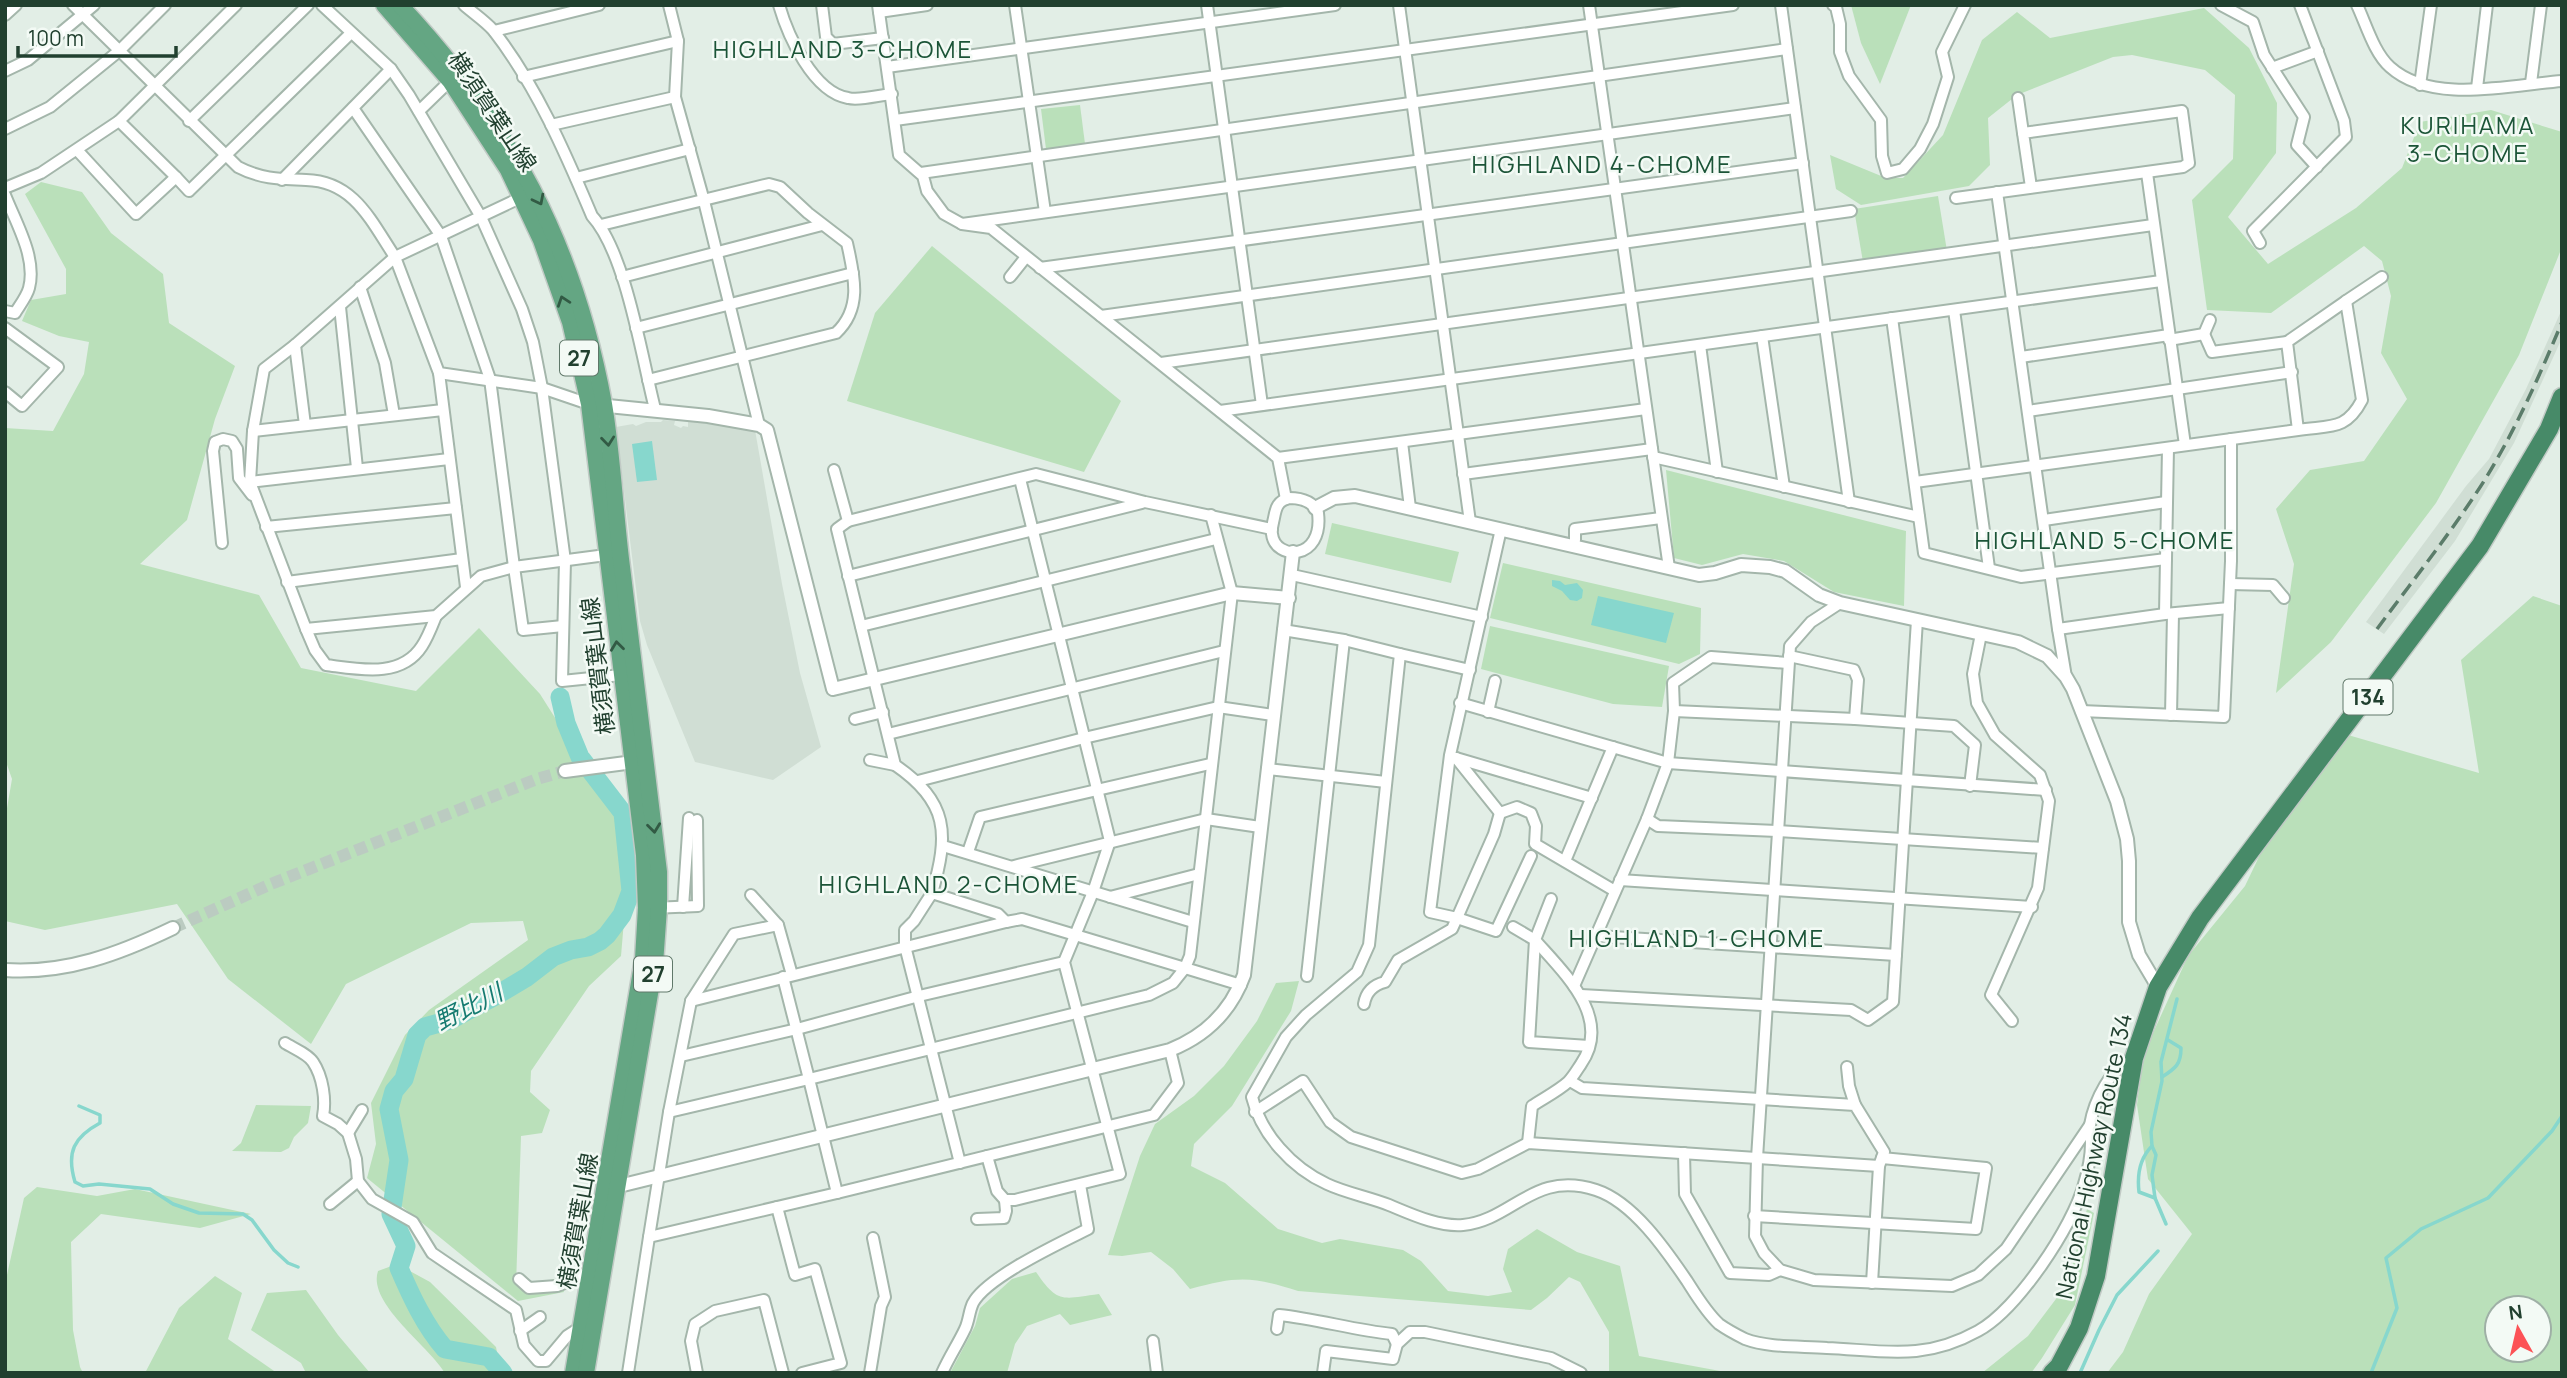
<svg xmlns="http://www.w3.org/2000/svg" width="2567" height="1378" viewBox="0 0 2567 1378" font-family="Manrope,'Noto Sans JP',sans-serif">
  <rect width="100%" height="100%" fill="#e2eee6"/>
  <g fill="#d0ded4">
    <polygon points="2562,309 2562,338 2514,443 2455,541 2384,634 2366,622 2466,486 2489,459 2526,389"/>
    <polygon points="663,420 675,421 674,425 681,428 683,426 688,427 688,421 755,430 782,584 800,673 821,747 773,780 695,762 647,645 640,621 616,427 633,424 636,426 646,422 661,422"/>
  </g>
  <g fill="#bae0ba" fill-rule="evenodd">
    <polygon points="1851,5 1911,5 1880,84 1861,43"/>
    <polygon points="2204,8 2249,48 2277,103 2276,153 2228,217 2268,264 2356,208 2402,168 2420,122 2491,110 2562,132 2562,247 2519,355 2436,503 2331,642 2276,693 2294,564 2276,509 2310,470 2364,461 2407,399 2381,353 2391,296 2382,261 2364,246 2271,313 2207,310 2192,200 2233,159 2235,95 2205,70 2132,55 2113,57 2017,95 1988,118 1990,165 1969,186 1861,205 1836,189 1830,155 1886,178 1903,178 1943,135 1982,40 2017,12 2050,38"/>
    <polygon points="1080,105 1085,144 1046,149 1041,109"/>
    <polygon points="41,182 82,192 111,233 163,274 169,323 235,366 215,419 187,520 140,564 259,595 301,668 416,691 479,628 540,694 631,838 621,956 589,986 531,1071 530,1092 550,1110 542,1133 521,1136 516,1286 561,1278 564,1292 518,1301 367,1178 376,1144 371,1103 405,1035 429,1010 528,940 523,921 471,923 346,984 311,1044 228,979 177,904 45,930 5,921 5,820 12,779 5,759 5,428 53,431 84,374 89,342 59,336 22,321 31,300 66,294 66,269 25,194"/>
    <polygon points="1938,196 1947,251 1863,262 1854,209"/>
    <polygon points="932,246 1121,401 1084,472 847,401 875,313"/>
    <polygon points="1666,470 1906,531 1904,606 1834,592 1784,561 1743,554 1702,565 1674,558"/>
    <polygon points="1332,523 1459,552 1451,583 1325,554"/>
    <polygon points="1503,563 1701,608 1700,654 1679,664 1490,618"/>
    <path d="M2533 596 2562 606V1373H2107L2123 1352 2149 1294 2192 1234 2148 1179 2137 1105 2143 1055 2188 956 2245 886 2267 840 2348 735 2479 773 2461 660ZM2497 1308H2539V1350H2497Z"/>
    <polygon points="1490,626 1669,666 1662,707 1613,704 1481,669"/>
    <path d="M1299 981 1291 1011 1232 1106 1194 1144 1191 1166 1225 1183 1278 1229 1322 1243 1340 1239 1403 1250 1421 1261 1448 1291 1488 1296 1512 1292 1503 1269 1508 1249 1537 1229 1577 1252 1620 1266 1639 1356 1731 1373H1609V1332L1580 1282 1569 1277 1547 1298 1531 1310 1298 1291C1252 1276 1237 1276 1190 1289L1173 1269 1151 1252 1122 1256 1108 1255 1140 1156 1155 1124 1194 1096 1224 1066 1257 1021 1276 983Z"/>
    <polygon points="256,1105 311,1106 308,1123 294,1137 289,1148 281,1152 232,1151 241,1143"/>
    <polygon points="37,1187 97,1196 135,1189 251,1214 200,1228 101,1214 71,1242 73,1330 80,1367 83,1373 5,1373 5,1284 24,1198"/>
    <polygon points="2087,1209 2094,1213 2075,1305 2042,1358 2031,1373 1982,1373 2028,1336 2068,1283"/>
    <path d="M397 1264 430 1282 496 1347 501 1373H445C429 1346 367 1303 378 1271Z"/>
    <path d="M1036 1272C1058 1304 1062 1299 1099 1294L1112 1315 1070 1325 1060 1314 1027 1326 1015 1344 1007 1373H950L975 1326 980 1308 1012 1279Z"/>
    <polygon points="215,1276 242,1293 228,1339 277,1373 145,1373 179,1308"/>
    <polygon points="306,1290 338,1335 370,1373 306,1373 301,1363 251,1330 267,1293"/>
  </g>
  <g fill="#87d7cd">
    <polygon points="652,441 657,480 637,482 632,444"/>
    <polygon points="1552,580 1560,581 1565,585 1577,583 1583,590 1582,598 1577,601 1570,600 1562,591 1552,586"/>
    <polygon points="1598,596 1674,613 1666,643 1591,625"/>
  </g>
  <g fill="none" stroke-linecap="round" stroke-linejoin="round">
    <g stroke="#87d7cd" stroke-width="3.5">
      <path d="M2162 1077C2176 1068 2181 1064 2181 1048L2168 1040"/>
      <path d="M79 1106 100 1115V1123C74 1137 66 1152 75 1182L83 1186 99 1184 150 1189 173 1204 199 1213 243 1214 252 1220 274 1250 288 1263 298 1267"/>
      <polyline points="2152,1146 2156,1155 2152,1175 2155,1198"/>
      <path d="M2166 1224 2155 1198 2139 1192C2137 1175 2139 1159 2152 1146L2151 1132 2162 1081 2161 1062 2177 999"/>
      <polyline points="2080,1373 2099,1330 2117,1295 2158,1251"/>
      <polyline points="2371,1373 2397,1308 2386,1258 2421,1229 2488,1198 2552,1131 2562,1116"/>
    </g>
    <path stroke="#87d7cd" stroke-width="19" d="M503 1373 489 1357 445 1349C425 1326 411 1296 399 1268L406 1246 391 1214 399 1160 389 1109 394 1091 404 1079 417 1035 425 1027 450 1020 497 995 527 977 553 957 571 950 588 947 600 941 607 935 622 915 631 891 623 813 580 757 566 723 560 697"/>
    <polyline stroke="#bbcbc1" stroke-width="12" stroke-dasharray="12 6" stroke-linecap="butt" points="173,928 271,884 537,779 565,771"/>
    <g stroke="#a4b6ab" stroke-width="14">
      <g id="minor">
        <path d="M73 5 238 167C261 179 280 179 306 180 354 181 371 221 395 257L522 197"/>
        <polyline points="322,5 391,69 409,95 481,217 522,309 533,342 542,388 565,561 562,681 621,675"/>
        <path d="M464 5C473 13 485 21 493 30 536 85 565 152 592 216 626 253 642 359 655 409"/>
        <polyline points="669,5 678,41 675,97 704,201 759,425"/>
        <path d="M779 5C788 36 813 92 848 98 860 101 879 95 892 94"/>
        <polyline points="822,5 826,37 833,44 883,38"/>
        <polyline points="878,5 899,155 923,176 927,191 944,214 962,224 991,228 1278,458 1286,499"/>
        <polyline points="1015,5 1045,212"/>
        <polyline points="1207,5 1262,405"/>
        <polyline points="1399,5 1470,522"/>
        <polyline points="1589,5 1669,568"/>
        <polyline points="1781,5 1849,502"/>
        <polyline points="1833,5 1836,7 1840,24 1840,52 1849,76 1881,120 1882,156 1887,173 1903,169 1920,149 1933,124 1948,77 1942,52 1965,5"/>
        <polyline points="2221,5 2253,22 2264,55 2304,117 2297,145 2317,167"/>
        <path d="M2357 5C2366 24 2374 53 2390 67 2432 105 2510 85 2562 81"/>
        <polyline points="879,12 927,5"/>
        <polyline points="5,15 16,5"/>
        <polyline points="494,31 599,5"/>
        <polyline points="887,67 1335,5"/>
        <polyline points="2272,68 2318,51"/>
        <polyline points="5,71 28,60 94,5"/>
        <polyline points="523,77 678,41"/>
        <polyline points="2531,83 2541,5"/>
        <polyline points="2420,85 2431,5"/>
        <polyline points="2477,88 2487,5"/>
        <polyline points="2018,98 2023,133"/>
        <polyline points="353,108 441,236 490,379 514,567 606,555"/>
        <polyline points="419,111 450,81"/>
        <polyline points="895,120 1733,5"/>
        <polyline points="119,121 176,177"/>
        <polyline points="189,121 308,5"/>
        <polyline points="551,125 675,97"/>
        <polyline points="5,129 50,107 119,51 165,5"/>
        <polyline points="77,150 136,214 176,177 189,191 350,34"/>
        <polyline points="921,173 1787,49"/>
        <polyline points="2147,173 2185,445"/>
        <polyline points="576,178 690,149"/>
        <polyline points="282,180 391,69"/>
        <polyline points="5,188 41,173 119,121 236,5"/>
        <polyline points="1997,192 2058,629 2066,677"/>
        <path d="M5 195C16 223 37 258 29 288 27 296 20 305 15 313L5 311"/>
        <polyline points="1956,198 2183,167 2189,163 2182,111 2023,133 2031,187"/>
        <polyline points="962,224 1795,108"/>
        <path d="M601 225 769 184 780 187 808 213 847 243C854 275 863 308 836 333L648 380"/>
        <polyline points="2260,243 2253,231 2346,137 2344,121 2300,5"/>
        <polyline points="1040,268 1803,163"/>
        <polyline points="622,277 822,225"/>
        <polyline points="1010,277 1026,257"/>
        <polyline points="360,287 385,363 394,415"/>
        <polyline points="2346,301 2382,277"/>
        <polyline points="340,307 357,468"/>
        <polyline points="1954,310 1989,568"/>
        <polyline points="1101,316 1851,211"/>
        <polyline points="1892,318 1924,553 2021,577 2166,559"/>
        <polyline points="5,328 58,367 22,406 5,392"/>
        <polyline points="636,328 853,273"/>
        <polyline points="2204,334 2212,352 2287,342"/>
        <polyline points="1762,336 1784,487"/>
        <polyline points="2169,340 2204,334 2210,320"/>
        <polyline points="295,345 305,425"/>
        <polyline points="1700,345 1717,472"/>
        <polyline points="2021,357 2169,335"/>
        <polyline points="1161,363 2153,225"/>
        <polyline points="439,373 466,587"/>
        <polyline points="1220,411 2161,281"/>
        <polyline points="2028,411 2292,372"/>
        <polyline points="253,431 443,410"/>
        <polyline points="1402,442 1410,508"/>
        <polyline points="1653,457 1919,517"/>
        <polyline points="1278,458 1646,409"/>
        <polyline points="1463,474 1652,449"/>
        <polyline points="250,482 449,459"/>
        <path d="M1915 482 2298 430C2330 425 2346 431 2362 400L2346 301 2287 342 2298 430"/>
        <path d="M1289 498C1301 498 1313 501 1318 513 1324 561 1275 561 1272 534 1271 529 1273 523 1274 518 1276 507 1278 501 1289 498Z"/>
        <polyline points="1211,515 1232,593 1190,956 1185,968 1241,985"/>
        <polyline points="2044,520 2166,502"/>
        <polyline points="848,521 1036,474 1145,502 1272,529"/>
        <polyline points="266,527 456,508"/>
        <polyline points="1575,540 1575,529 1661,518"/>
        <polyline points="222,543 213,451 215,442 223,439 232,441 237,449 239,478 252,495"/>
        <polyline points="1292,575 1482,617"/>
        <polyline points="848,576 1142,503"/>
        <polyline points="287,582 462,559"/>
        <polyline points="2230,584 2273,585 2284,598"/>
        <polyline points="1840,603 1811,622 1790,646 1757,1158 1755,1236 1764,1253 1780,1270 1814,1280 1952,1286 1978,1275 2006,1249 2090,1125"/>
        <polyline points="2165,614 2168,448"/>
        <polyline points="563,626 523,630 514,567 481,576 436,616 306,629 250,482 253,431 264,369 295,345 395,257 439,373 542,388 589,404"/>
        <polyline points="861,626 1216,539"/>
        <path d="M306 629 315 650 326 665C358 669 401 679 422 646 428 637 432 626 436 616"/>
        <polyline points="2058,629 2165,614 2229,608"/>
        <path d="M1283 630 1344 640 1400 654 1369 945 1357 972 1306 1015 1286 1037 1252 1097C1261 1134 1292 1168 1327 1184 1346 1193 1369 1197 1389 1205 1411 1214 1438 1227 1463 1225 1513 1220 1533 1170 1596 1190 1633 1202 1666 1250 1687 1281 1696 1295 1706 1312 1719 1324 1726 1329 1737 1335 1745 1339 1769 1348 1801 1346 1827 1348 1856 1349 1887 1354 1916 1351 1937 1349 1960 1341 1978 1331 2017 1310 2073 1226 2084 1184 2088 1171 2091 1156 2091 1143 2091 1137 2089 1130 2090 1125 2094 1101 2111 1066 2134 1058"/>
        <polyline points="1981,634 1973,674 1977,703 1995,735 2040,775 2049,801 2038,888 1991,995 2012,1021"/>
        <polyline points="1400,654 1470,670"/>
        <polyline points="1789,656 1854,670 1858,680 1855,719"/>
        <polyline points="1460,703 1668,763 2046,790"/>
        <polyline points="1674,711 1855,719 1954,726 1975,745 1970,786"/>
        <polyline points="2081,711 2224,717 2231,561 2231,439"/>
        <polyline points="1488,712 1495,681"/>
        <polyline points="2171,715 2173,614"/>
        <polyline points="855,719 883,712"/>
        <polyline points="888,734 1224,651"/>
        <polyline points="1456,758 1500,813 1517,807 1531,813 1536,826 1535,844 1615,891"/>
        <polyline points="1456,758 1592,798"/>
        <polyline points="870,760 895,765"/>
        <polyline points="1267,769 1386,782"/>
        <polyline points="918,781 1084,738 1218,707 1273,715"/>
        <polyline points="1500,813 1494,834 1457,918 1430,912 1450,755 1501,529"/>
        <polyline points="1647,819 1658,826 1777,831 2043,848"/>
        <polyline points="943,846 1193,922"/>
        <polyline points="968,852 980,817 1210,764"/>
        <polyline points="1565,861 1613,747"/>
        <polyline points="1014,866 1206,819 1260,827"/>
        <polyline points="1620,880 2032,907"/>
        <polyline points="932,893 914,921 905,930 905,946 960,1163"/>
        <polyline points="751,895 778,925"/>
        <polyline points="1110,897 1199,874"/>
        <polyline points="683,907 689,818"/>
        <polyline points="652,908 698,906 697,820"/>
        <polyline points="1513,927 1535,940 1529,1042 1589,1046"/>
        <polyline points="1597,936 1896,955"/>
        <polyline points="1307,976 1344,640"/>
        <polyline points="783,977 809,1079 669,1112 691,1001 734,934 778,925 792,975"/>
        <polyline points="1574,986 1647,819 1668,763 1674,711 1673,683 1711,657 1788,663"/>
        <polyline points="1581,995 1851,1010 1868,1020 1893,1002 1917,620"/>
        <polyline points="691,1001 1006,922"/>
        <path d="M1364 1004C1366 992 1373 985 1385 982L1398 960 1452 929 1457 918 1496 931 1531 856"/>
        <path d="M285 1043C293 1048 308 1054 313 1062 323 1077 326 1100 323 1116L338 1124 348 1133 356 1159 358 1181 372 1199 413 1222 432 1253 516 1310 524 1345 538 1361H546L567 1336 581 1327"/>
        <polyline points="681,1056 797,1029 919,996 1064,962"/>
        <polyline points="1847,1067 1849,1086 1855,1105"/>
        <polyline points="1570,1081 1582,1088 1855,1105 1884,1152 1879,1166 1872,1283"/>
        <polyline points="1255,1112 1303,1081 1330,1122 1351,1137 1462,1173 1478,1169 1528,1143 1879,1166"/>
        <polyline points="348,1133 362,1110"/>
        <path d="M1528 1143 1532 1106C1544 1098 1558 1091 1568 1082 1573 1077 1577 1070 1581 1064 1613 1018 1564 973 1535 940L1551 899"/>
        <polyline points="1684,1153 1685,1194 1730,1273 1769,1275 1780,1270"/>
        <polyline points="987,1156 997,1191 1005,1200 1015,1200 1120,1174 1064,962 1093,892 1110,841 1020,479"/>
        <polyline points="837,1193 1154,1115 1178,1083 1170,1050"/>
        <polyline points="330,1204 358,1181"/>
        <polyline points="777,1207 795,1275 815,1269 841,1363 802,1373"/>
        <polyline points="1754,1216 1976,1229 1986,1168 1882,1158"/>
        <polyline points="977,1219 1004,1218 1006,1211 1005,1200"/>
        <polyline points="649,1237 669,1112"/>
        <polyline points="519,1279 529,1288 557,1286 594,1271"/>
        <path d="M1277 1329 1279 1315C1317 1319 1354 1330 1392 1334L1397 1344"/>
        <polyline points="520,1331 540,1317"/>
        <polyline points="1153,1341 1157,1373"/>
        <path d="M628 1373 649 1237 837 1193 809 1079 1149 995 1173 983 1185 968 1022 919 1006 922 998 914 932 893C949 834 949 802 895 765L837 529 848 521 834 470"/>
        <polyline points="697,1373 691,1341 695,1324 715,1311 764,1300 783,1373"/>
        <polyline points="870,1373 881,1306 885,1297 873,1238"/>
        <path d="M942 1373C949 1357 958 1344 965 1329 969 1321 969 1311 973 1303 987 1277 1060 1243 1088 1229L1080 1185"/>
        <polyline points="1323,1373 1326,1351 1393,1359 1397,1344 1410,1332 1425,1332 1551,1358 1581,1373"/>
      </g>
    </g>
    <g stroke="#a4b6ab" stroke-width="16">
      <g id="tertiary">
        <polyline points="598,405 708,416 759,425 767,430 833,689 1232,593 1289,598"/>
        <polyline points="1315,508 1334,498 1355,496 1699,575 1715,573 1741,565 1770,567 1785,571 1819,595 1840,603 2018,642 2047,656 2066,677 2073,689 2117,801 2127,839 2129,861 2129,922 2139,955 2158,987"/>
        <polyline points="565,771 641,761"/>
        <path d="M5 970C66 974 119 954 173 928"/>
        <path d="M612 1185 619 1186 1170 1050C1205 1036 1231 1011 1244 975L1293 552"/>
      </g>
    </g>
    <g stroke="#c1cac5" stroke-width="19">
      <g id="primary">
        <polyline points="384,5 450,81 508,170 541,240 570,322 589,404 644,855 646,908 643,959 573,1373"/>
        <path d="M400 5C510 122 575 246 604 404 613 458 615 513 622 567 634 669 647 770 659 872V908L655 964 586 1373"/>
      </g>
    </g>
    <g stroke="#c1cac5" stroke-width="21">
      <polyline id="trunk" points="2052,1373 2059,1366 2079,1328 2096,1276 2134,1058 2158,987 2200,918 2480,546 2549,429 2562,397"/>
    </g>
    <use href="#minor" stroke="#fff" stroke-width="10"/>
    <use href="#tertiary" stroke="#fff" stroke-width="12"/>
    <use href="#primary" stroke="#64a683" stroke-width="16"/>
    <use href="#trunk" stroke="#478a68" stroke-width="18"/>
    <path stroke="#5b7c6a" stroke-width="3.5" stroke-dasharray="14 7" stroke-linecap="butt" d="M2377 629C2413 580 2451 533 2484 481 2515 431 2539 377 2562 322"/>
  </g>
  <defs><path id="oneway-chevron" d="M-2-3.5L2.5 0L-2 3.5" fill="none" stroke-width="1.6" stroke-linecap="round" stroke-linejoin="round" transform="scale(1.75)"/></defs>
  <g stroke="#325a44">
    <use href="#oneway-chevron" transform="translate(539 200) rotate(63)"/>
    <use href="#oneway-chevron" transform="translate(563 301) rotate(-109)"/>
    <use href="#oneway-chevron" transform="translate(608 441) rotate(84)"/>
    <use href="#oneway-chevron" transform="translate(617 646) rotate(-97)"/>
    <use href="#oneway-chevron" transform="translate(654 828) rotate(83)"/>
  </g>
  <g text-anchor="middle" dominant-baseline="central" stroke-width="5" stroke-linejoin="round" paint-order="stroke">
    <g fill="#f3faf5" stroke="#60786a" stroke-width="2">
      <rect x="560" y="340.5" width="38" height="35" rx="5"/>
      <rect x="2343.5" y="679.5" width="49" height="35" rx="5"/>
      <rect x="634" y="956.5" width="38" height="35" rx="5"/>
    </g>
    <g font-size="21" font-weight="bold" fill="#21402f">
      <text x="579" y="358">27</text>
      <text x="2368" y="697">134</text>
      <text x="653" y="974">27</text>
    </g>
    <g font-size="23" fill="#21402f" stroke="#f3faf5">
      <text transform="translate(493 111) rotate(56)">横須賀葉山線</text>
      <text transform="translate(597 666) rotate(-97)">横須賀葉山線</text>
      <text transform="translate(2093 1156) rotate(-78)">National Highway Route 134</text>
      <text transform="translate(577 1221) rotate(-80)">横須賀葉山線</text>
    </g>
    <g font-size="24" letter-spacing="2" fill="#1b5437" stroke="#f3faf5">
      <text x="843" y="48">HIGHLAND 3-CHOME</text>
      <text x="2468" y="124">KURIHAMA<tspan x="2468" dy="28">3-CHOME</tspan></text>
      <text x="1602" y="163">HIGHLAND 4-CHOME</text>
      <text x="2105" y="539">HIGHLAND 5-CHOME</text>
      <text x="949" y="883">HIGHLAND 2-CHOME</text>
      <text x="1697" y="937">HIGHLAND 1-CHOME</text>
    </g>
    <g font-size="24" font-style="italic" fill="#167b71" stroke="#f3faf5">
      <text transform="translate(468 1006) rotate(-27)">野比川</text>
    </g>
  </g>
  <rect width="2567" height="1378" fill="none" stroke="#21402f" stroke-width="14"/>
  <g transform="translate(2518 1329) rotate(352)"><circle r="33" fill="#f3faf5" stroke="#9fb0a6" stroke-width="2"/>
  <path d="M0-5L12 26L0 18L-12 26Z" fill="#fc5256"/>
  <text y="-10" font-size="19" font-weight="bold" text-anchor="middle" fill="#21402f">N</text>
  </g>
  <path d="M18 46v10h158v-10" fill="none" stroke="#21402f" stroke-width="3.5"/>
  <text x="28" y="46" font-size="21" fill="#21402f" stroke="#f3faf5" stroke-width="5" paint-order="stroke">100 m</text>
</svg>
